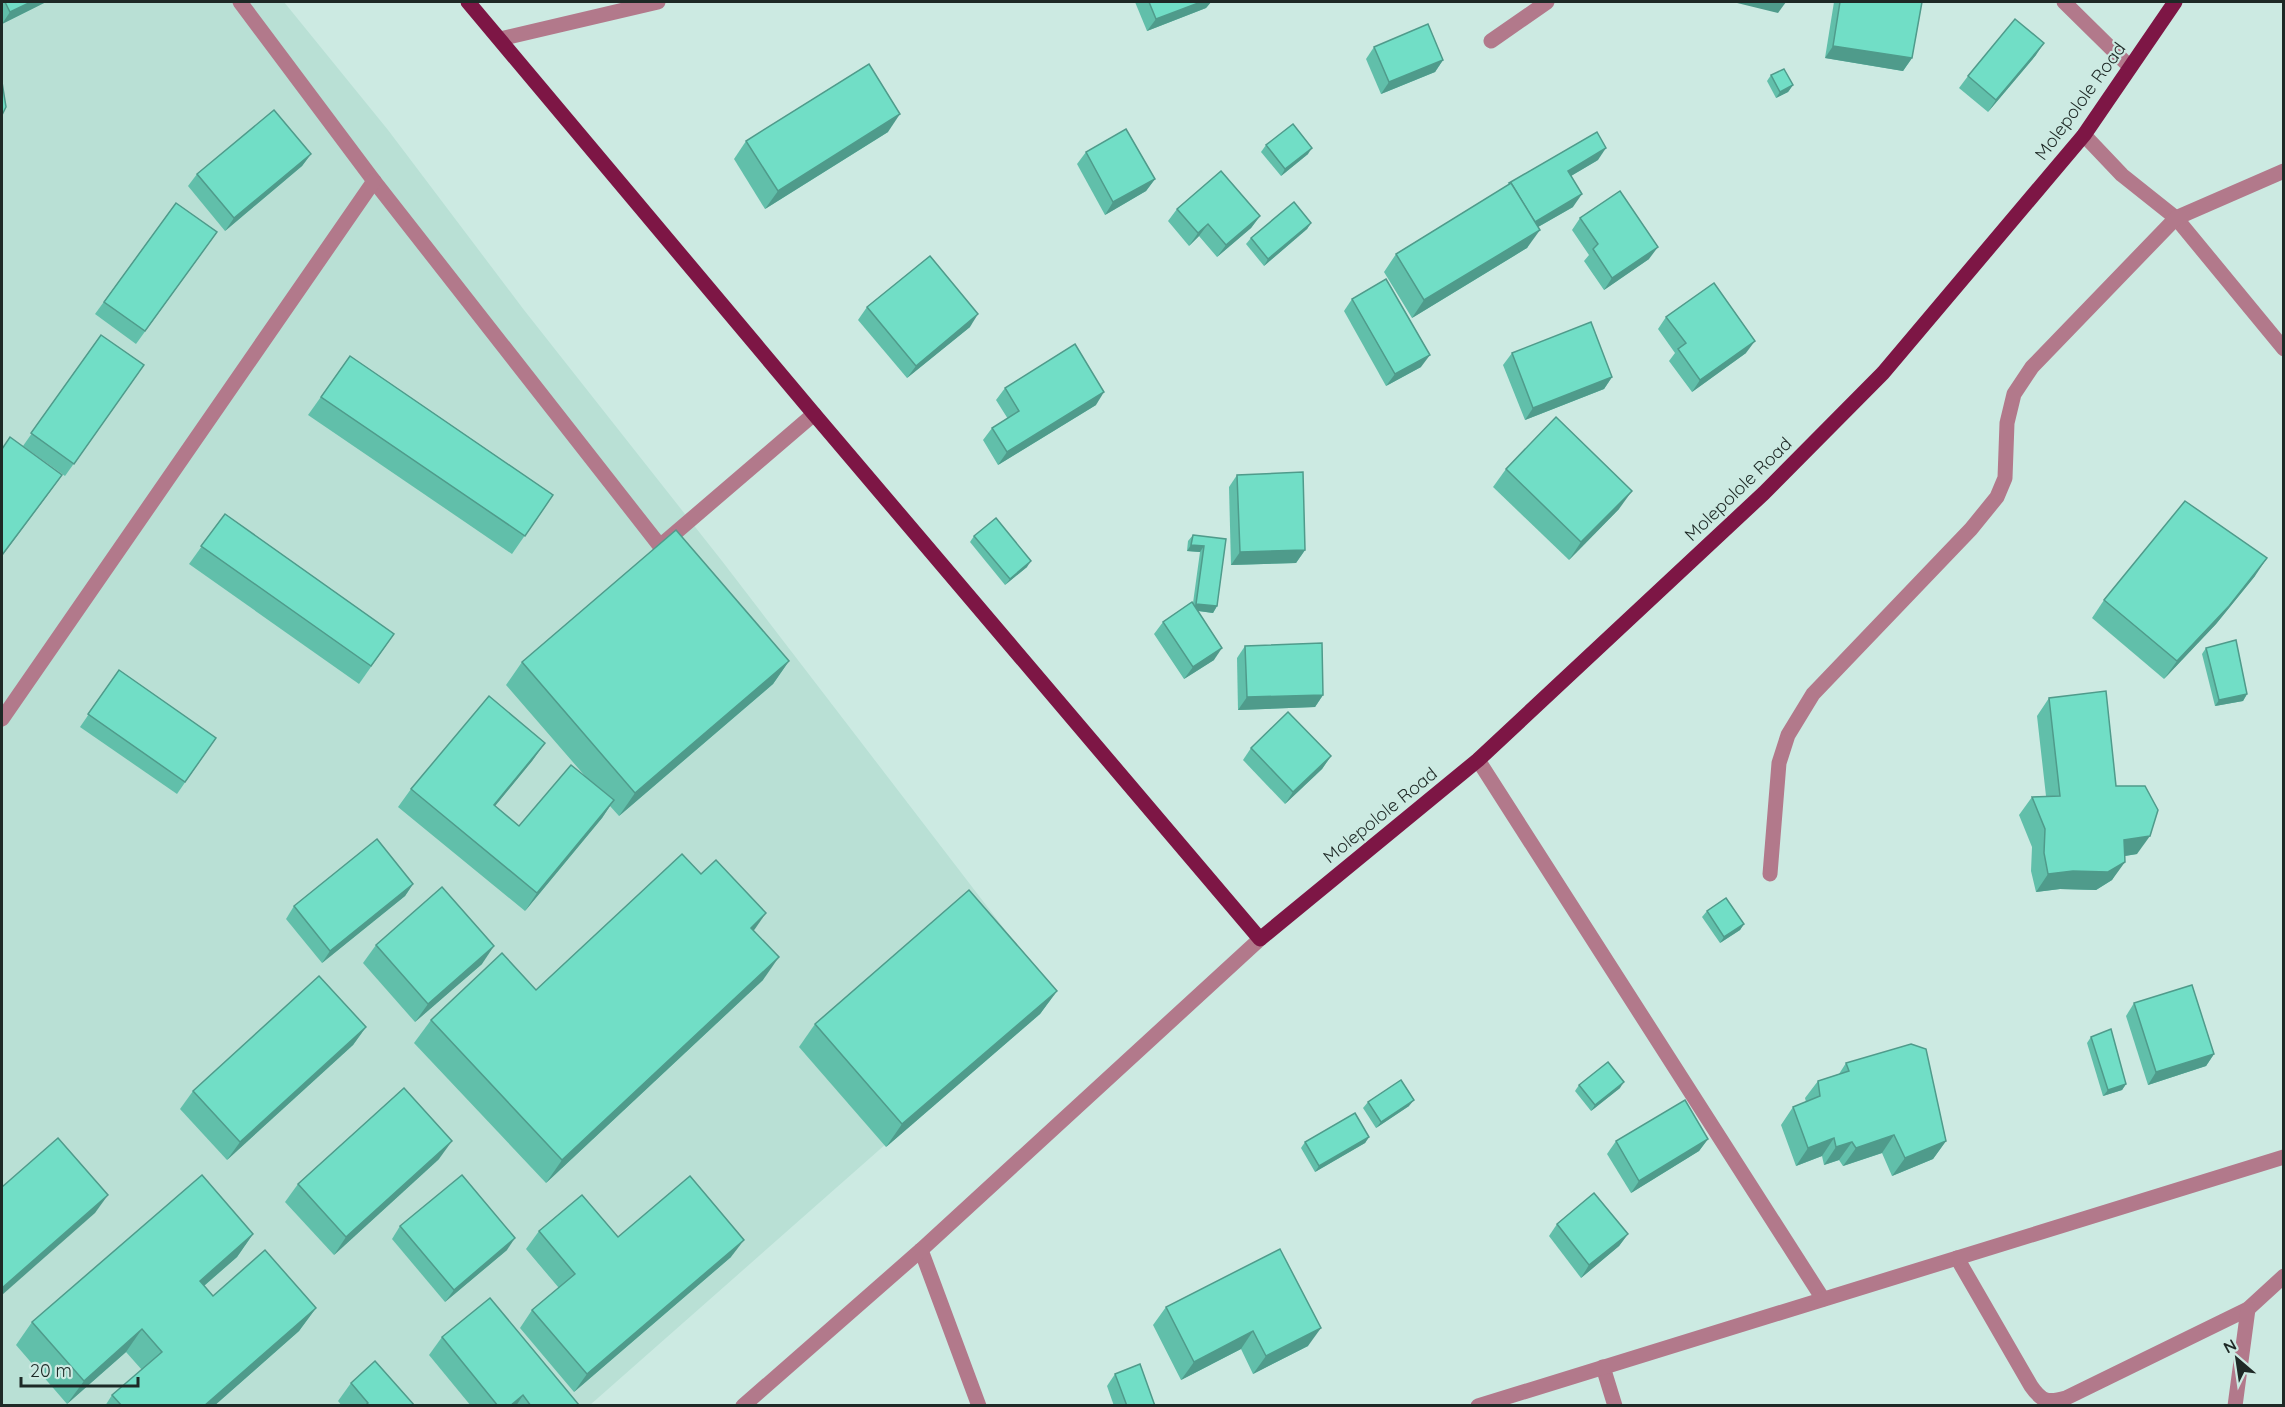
<svg xmlns="http://www.w3.org/2000/svg" width="2285" height="1407" viewBox="0 0 2285 1407" font-family="Quicksand,sans-serif">
  <rect width="100%" height="100%" fill="#cceae2"/>
  <polygon fill="#b9e0d5" points="2,2 284,2 388,130 524,310 722,561 1055,995 590,1405 2,1406"/>
  <g fill="none" stroke-linecap="round" stroke-linejoin="round">
    <g stroke="#b2798b" stroke-width="15">
      <polyline points="240,2 374,181 660,546 814,414"/>
      <polyline points="2064,2 2130,67"/>
      <polyline points="500,39 658,2"/>
      <polyline points="1491,41 1547,2"/>
      <polyline points="2084,135 2122,175 2176,218 2284,349"/>
      <polyline points="2,719 374,181"/>
      <polyline points="1478,760 1823,1299"/>
      <polyline points="1770,874 1779,763 1788,735 1813,694 1971,529 1997,497 2005,478 2007,423 2014,394 2032,367 2176,218 2284,171"/>
      <polyline points="921,1250 979,1406"/>
      <path d="M1957 1258 2031 1386C2042 1402 2048 1403 2066 1398L2248 1309 2284 1276"/>
      <polyline points="1603,1367 1615,1406"/>
      <polyline points="743,1406 921,1250 1260,939"/>
      <polyline points="1478,1406 2284,1157"/>
      <polyline points="2235,1406 2248,1309"/>
    </g>
    <polyline stroke="#7d1645" stroke-width="15" points="468,2 814,414 1260,939 1478,760 1764,493 1883,373 2084,135 2175,2"/>
  </g>
  <g fill="#61bfaa">
    <polygon points="2,2 46,2 2,24"/>
    <polygon points="1135,2 1211,2 1206,8 1147,31"/>
    <polygon points="1834,2 1922,2 1912,58 1903,71 1825,58"/>
    <polygon points="1374,47 1443,60 1435,72 1381,94 1366,59"/>
    <polygon points="2036,55 1988,112 1959,88 1968,76"/>
    <polygon points="1771,75 1793,85 1788,92 1776,98 1767,81"/>
    <polygon points="888,132 765,209 734,159 746,141"/>
    <polygon points="1266,145 1308,154 1281,176 1261,152"/>
    <polygon points="1086,152 1155,179 1146,191 1105,215 1077,164"/>
    <polygon points="311,154 302,166 225,231 188,186 197,174"/>
    <polygon points="1598,160 1571,176 1573,207 1538,227 1527,248 1412,318 1384,272 1396,254 1507,186 1509,183"/>
    <polygon points="176,203 217,232 136,344 95,314"/>
    <polygon points="1177,209 1260,216 1251,228 1217,257 1199,236 1189,246 1168,221"/>
    <polygon points="1580,218 1649,259 1604,290 1584,261 1589,255 1572,230"/>
    <polygon points="1311,223 1307,229 1264,266 1246,244 1251,238"/>
    <polygon points="1352,299 1421,367 1386,386 1344,311"/>
    <polygon points="867,307 970,327 907,378 858,320"/>
    <polygon points="1666,317 1746,353 1692,392 1669,361 1675,353 1658,329"/>
    <polygon points="101,335 144,365 65,476 23,446"/>
    <polygon points="1512,353 1612,377 1604,389 1525,420 1503,365"/>
    <polygon points="350,356 553,495 512,554 308,415"/>
    <polygon points="1005,388 1096,405 998,465 983,440 992,428 1008,419 996,400"/>
    <polygon points="1506,469 1619,509 1569,560 1493,487"/>
    <polygon points="1237,475 1305,550 1296,563 1231,565 1229,487"/>
    <polygon points="225,514 394,634 359,684 189,564"/>
    <polygon points="1193,535 1226,539 1217,606 1213,613 1198,611 1214,660 1184,679 1154,634 1163,622 1193,603 1200,552 1187,551 1188,541"/>
    <polygon points="974,536 1027,567 1005,585 970,542"/>
    <polygon points="2255,576 2216,624 2164,679 2092,618 2104,600"/>
    <polygon points="1245,646 1323,695 1315,707 1238,710 1237,658"/>
    <polygon points="2206,648 2247,694 2243,701 2215,706 2202,654"/>
    <polygon points="789,661 773,684 619,816 610,806 602,818 525,911 398,807 411,789 545,743 532,761 495,806 519,826 585,776 506,685 522,662"/>
    <polygon points="119,670 216,738 177,794 80,727"/>
    <polygon points="2049,698 2116,786 2137,854 2125,856 2112,880 2096,890 2060,889 2036,892 2031,871 2032,847 2019,815 2032,797 2046,796 2037,716"/>
    <polygon points="1251,748 1331,756 1322,769 1285,804 1243,760"/>
    <polygon points="413,884 405,896 322,963 286,919 294,906"/>
    <polygon points="1707,911 1744,924 1740,930 1720,943 1702,917"/>
    <polygon points="754,931 763,980 546,1183 414,1043 431,1020"/>
    <polygon points="376,945 482,964 415,1022 363,963"/>
    <polygon points="1057,991 1040,1014 886,1147 799,1047 815,1024"/>
    <polygon points="2134,1003 2214,1054 2206,1066 2148,1085 2126,1016"/>
    <polygon points="366,1027 353,1045 227,1160 180,1109 193,1091"/>
    <polygon points="2091,1037 2126,1084 2122,1090 2103,1096 2087,1043"/>
    <polygon points="1846,1063 1946,1141 1933,1159 1892,1176 1882,1153 1843,1166 1839,1160 1824,1165 1822,1156 1796,1166 1781,1125 1793,1107 1806,1102 1805,1098 1818,1081 1839,1074"/>
    <polygon points="1579,1085 1620,1088 1591,1111 1575,1091"/>
    <polygon points="1368,1102 1409,1106 1376,1128 1363,1108"/>
    <polygon points="1369,1137 1365,1143 1315,1172 1301,1148 1305,1142"/>
    <polygon points="1708,1139 1699,1151 1631,1193 1607,1154 1616,1141"/>
    <polygon points="439,1159 334,1255 285,1202 298,1184"/>
    <polygon points="1557,1224 1628,1234 1619,1246 1581,1278 1549,1236"/>
    <polygon points="400,1226 507,1250 445,1302 392,1239"/>
    <polygon points="539,1231 618,1237 731,1257 574,1392 520,1328 532,1310 559,1288 526,1249"/>
    <polygon points="253,1234 237,1257 204,1286 213,1296 316,1308 299,1331 214,1406 105,1406 112,1395 142,1370 126,1352 67,1404 16,1345 32,1322"/>
    <polygon points="1166,1307 1308,1346 1253,1374 1241,1349 1181,1380 1153,1325"/>
    <polygon points="442,1337 579,1405 471,1406 429,1355"/>
    <polygon points="1115,1374 1155,1406 1114,1406 1107,1386"/>
    <polygon points="351,1383 415,1406 342,1406 338,1401"/>
  </g>
  <g fill="#4f9b8b">
    <polygon points="31,2 46,2 2,24 10,12"/>
    <polygon points="1201,2 1211,2 1206,8 1147,31 1156,19"/>
    <polygon points="1733,2 1786,2 1778,13"/>
    <polygon points="2044,43 2036,55 1988,112 1996,100"/>
    <polygon points="1833,46 1912,58 1903,71 1825,58"/>
    <polygon points="1443,60 1435,72 1381,94 1389,82"/>
    <polygon points="1793,85 1788,92 1776,98 1780,92"/>
    <polygon points="900,114 888,132 765,209 778,191"/>
    <polygon points="1312,148 1308,154 1281,176 1285,169"/>
    <polygon points="1606,148 1598,160 1559,183 1568,171"/>
    <polygon points="311,154 302,166 225,231 234,218"/>
    <polygon points="1155,179 1146,191 1105,215 1113,202"/>
    <polygon points="1582,194 1573,207 1524,235 1533,223"/>
    <polygon points="1260,216 1251,228 1217,257 1226,245"/>
    <polygon points="1311,223 1307,229 1264,266 1268,259"/>
    <polygon points="1208,224 1199,236 1189,246 1198,233"/>
    <polygon points="1540,230 1527,248 1412,318 1424,300"/>
    <polygon points="1658,247 1649,259 1604,290 1612,278"/>
    <polygon points="978,314 970,327 907,378 916,366"/>
    <polygon points="1755,341 1746,353 1692,392 1700,380"/>
    <polygon points="1430,355 1421,367 1386,386 1395,374"/>
    <polygon points="1612,377 1604,389 1525,420 1533,408"/>
    <polygon points="1104,392 1096,405 998,465 1007,452"/>
    <polygon points="62,475 49,493 2,556 2,555"/>
    <polygon points="1632,491 1619,509 1569,560 1581,542"/>
    <polygon points="1191,545 1204,546 1200,552 1187,551"/>
    <polygon points="1305,550 1296,563 1231,565 1240,552"/>
    <polygon points="2267,558 2255,576 2216,624 2164,679 2177,661"/>
    <polygon points="1031,561 1027,567 1005,585 1010,579"/>
    <polygon points="1196,604 1217,606 1213,613 1192,610"/>
    <polygon points="1222,648 1214,660 1184,679 1193,667"/>
    <polygon points="789,661 773,684 619,816 635,793"/>
    <polygon points="2247,694 2243,701 2215,706 2219,700"/>
    <polygon points="1323,695 1315,707 1238,710 1247,697"/>
    <polygon points="545,743 532,761 481,823 494,805"/>
    <polygon points="1331,756 1322,769 1285,804 1293,792"/>
    <polygon points="614,800 602,818 525,911 537,893"/>
    <polygon points="2150,836 2137,854 2112,858 2124,840"/>
    <polygon points="2125,862 2112,880 2096,890 2060,889 2036,892 2048,874"/>
    <polygon points="413,884 405,896 322,963 330,951"/>
    <polygon points="766,913 750,936 751,928"/>
    <polygon points="1744,924 1740,930 1720,943 1724,937"/>
    <polygon points="494,946 482,964 415,1022 428,1004"/>
    <polygon points="779,957 763,980 546,1183 562,1160"/>
    <polygon points="1057,991 1040,1014 886,1147 902,1124"/>
    <polygon points="366,1027 353,1045 227,1160 240,1142"/>
    <polygon points="2214,1054 2206,1066 2148,1085 2156,1072"/>
    <polygon points="1624,1082 1620,1088 1591,1111 1595,1105"/>
    <polygon points="2126,1084 2122,1090 2103,1096 2108,1090"/>
    <polygon points="1414,1100 1409,1106 1376,1128 1381,1122"/>
    <polygon points="1894,1135 1882,1153 1843,1166 1856,1148"/>
    <polygon points="1369,1137 1365,1143 1315,1172 1319,1166"/>
    <polygon points="1834,1138 1822,1156 1796,1166 1808,1148"/>
    <polygon points="1708,1139 1699,1151 1631,1193 1639,1181"/>
    <polygon points="452,1141 439,1159 334,1255 346,1237"/>
    <polygon points="1946,1141 1933,1159 1892,1176 1905,1158"/>
    <polygon points="1852,1142 1839,1160 1824,1165 1836,1147"/>
    <polygon points="108,1195 95,1213 2,1295 2,1288"/>
    <polygon points="253,1234 237,1257 183,1304 200,1281"/>
    <polygon points="1628,1234 1619,1246 1581,1278 1589,1265"/>
    <polygon points="515,1238 507,1250 445,1302 454,1290"/>
    <polygon points="744,1240 731,1257 574,1392 587,1374"/>
    <polygon points="316,1308 299,1331 214,1406 204,1406"/>
    <polygon points="1321,1328 1308,1346 1253,1374 1266,1356"/>
    <polygon points="142,1329 126,1352 67,1404 84,1381"/>
    <polygon points="1253,1331 1241,1349 1181,1380 1194,1362"/>
    <polygon points="523,1395 516,1406 510,1406"/>
  </g>
  <g fill="#71dec6" stroke="#4f9b8b" stroke-width="1.5">
    <polygon points="5,2 31,2 10,12"/>
    <polygon points="1149,2 1201,2 1156,19"/>
    <polygon points="1840,2 1922,2 1912,58 1833,46"/>
    <polygon points="2015,19 2044,43 1996,100 1968,76"/>
    <polygon points="1428,24 1443,60 1389,82 1374,47"/>
    <polygon points="869,64 900,114 778,191 746,141"/>
    <polygon points="1784,69 1793,85 1780,92 1771,75"/>
    <polygon points="2,82 6,107 2,115"/>
    <polygon points="274,110 311,154 234,218 197,174"/>
    <polygon points="1293,124 1312,148 1285,169 1266,145"/>
    <polygon points="1126,129 1155,179 1113,202 1086,152"/>
    <polygon points="1597,132 1606,148 1568,171 1582,194 1535,222 1511,183 1510,184 1509,183"/>
    <polygon points="1221,171 1260,216 1226,245 1208,224 1198,233 1177,209"/>
    <polygon points="1511,183 1540,230 1424,300 1396,254"/>
    <polygon points="1620,191 1658,247 1612,278 1593,249 1598,244 1580,218"/>
    <polygon points="1294,202 1311,223 1268,259 1251,238"/>
    <polygon points="176,203 217,232 145,331 104,302"/>
    <polygon points="930,256 978,314 916,366 867,307"/>
    <polygon points="1386,279 1430,355 1395,374 1352,299"/>
    <polygon points="1714,283 1755,341 1700,380 1678,349 1686,343 1666,317"/>
    <polygon points="1591,322 1612,377 1533,408 1512,353"/>
    <polygon points="101,335 144,365 74,464 31,433"/>
    <polygon points="1075,344 1104,392 1007,452 992,428 1019,411 1005,388"/>
    <polygon points="350,356 553,495 525,536 321,397"/>
    <polygon points="1556,417 1632,491 1581,542 1506,469"/>
    <polygon points="10,437 62,475 2,555 2,449"/>
    <polygon points="1303,472 1305,550 1240,552 1237,475"/>
    <polygon points="2185,501 2267,558 2229,606 2177,661 2104,600"/>
    <polygon points="225,514 394,634 371,666 201,546"/>
    <polygon points="996,518 1031,561 1010,579 974,536"/>
    <polygon points="676,530 789,661 635,793 522,662"/>
    <polygon points="1193,535 1226,539 1217,606 1196,604 1204,546 1191,545"/>
    <polygon points="1192,602 1222,648 1193,667 1163,622"/>
    <polygon points="2236,640 2247,694 2219,700 2206,648"/>
    <polygon points="1322,643 1323,695 1247,697 1245,646"/>
    <polygon points="119,670 216,738 185,782 88,714"/>
    <polygon points="2106,691 2116,786 2145,786 2158,810 2150,836 2124,840 2125,862 2108,872 2073,871 2048,874 2044,853 2045,829 2032,797 2060,796 2049,698"/>
    <polygon points="489,696 545,743 494,805 519,826 571,765 614,800 537,893 411,789"/>
    <polygon points="1288,712 1331,756 1293,792 1251,748"/>
    <polygon points="377,839 413,884 330,951 294,906"/>
    <polygon points="682,854 701,874 716,860 766,913 751,928 779,957 562,1160 431,1020 502,953 536,990"/>
    <polygon points="442,887 494,946 428,1004 376,945"/>
    <polygon points="969,890 1057,991 902,1124 815,1024"/>
    <polygon points="1726,898 1744,924 1724,937 1707,911"/>
    <polygon points="319,976 366,1027 240,1142 193,1091"/>
    <polygon points="2192,985 2214,1054 2156,1072 2134,1003"/>
    <polygon points="2111,1029 2126,1084 2108,1090 2091,1037"/>
    <polygon points="1911,1044 1926,1049 1946,1141 1905,1158 1894,1135 1856,1148 1852,1142 1836,1147 1834,1138 1808,1148 1793,1107 1820,1096 1818,1081 1849,1071 1846,1063"/>
    <polygon points="1608,1062 1624,1082 1595,1105 1579,1085"/>
    <polygon points="1401,1080 1414,1100 1381,1122 1368,1102"/>
    <polygon points="404,1088 452,1141 346,1237 298,1184"/>
    <polygon points="1685,1100 1708,1139 1639,1181 1616,1141"/>
    <polygon points="1355,1113 1369,1137 1319,1166 1305,1142"/>
    <polygon points="58,1138 108,1195 2,1288 2,1187"/>
    <polygon points="202,1175 253,1234 200,1281 213,1296 265,1250 316,1308 204,1406 122,1406 112,1395 162,1352 142,1329 84,1381 32,1322"/>
    <polygon points="462,1175 515,1238 454,1290 400,1226"/>
    <polygon points="690,1176 744,1240 587,1374 532,1310 575,1274 539,1231 582,1195 618,1237"/>
    <polygon points="1594,1193 1628,1234 1589,1265 1557,1224"/>
    <polygon points="1280,1249 1321,1328 1266,1356 1253,1331 1194,1362 1166,1307"/>
    <polygon points="490,1298 579,1405 579,1406 531,1406 523,1395 510,1406 498,1406 442,1337"/>
    <polygon points="375,1361 415,1406 365,1406 368,1403 351,1383"/>
    <polygon points="1140,1364 1155,1406 1127,1406 1115,1374"/>
  </g>
  <g text-anchor="middle" dominant-baseline="central" stroke-width="4.5" stroke-linejoin="round" paint-order="stroke">
    <g font-size="18" fill="#1e2926" stroke="#cceae2">
      <text transform="translate(2080 101) rotate(-54)">Molepolole Road</text>
      <text transform="translate(1738 489) rotate(-44)">Molepolole Road</text>
      <text transform="translate(1380 815) rotate(-39)">Molepolole Road</text>
    </g>
  </g>
  <rect width="2285" height="1407" fill="none" stroke="#1e2926" stroke-width="6"/>
  <g transform="translate(2237 1359) rotate(331)" stroke="#cceae2" stroke-width="4.5" paint-order="stroke">
  <path d="M0-4.5L10 22L0 15L-10 22Z" fill="#1e2926"/>
  <text y="-9" font-size="16" font-weight="bold" text-anchor="middle" fill="#1e2926">N</text>
  </g>
  <path d="M21 1377v9h117v-9" fill="none" stroke="#1e2926" stroke-width="3"/>
  <text x="30" y="1377" font-size="18" fill="#1e2926" stroke="#cceae2" stroke-width="4.5" paint-order="stroke">20 m</text>
</svg>
